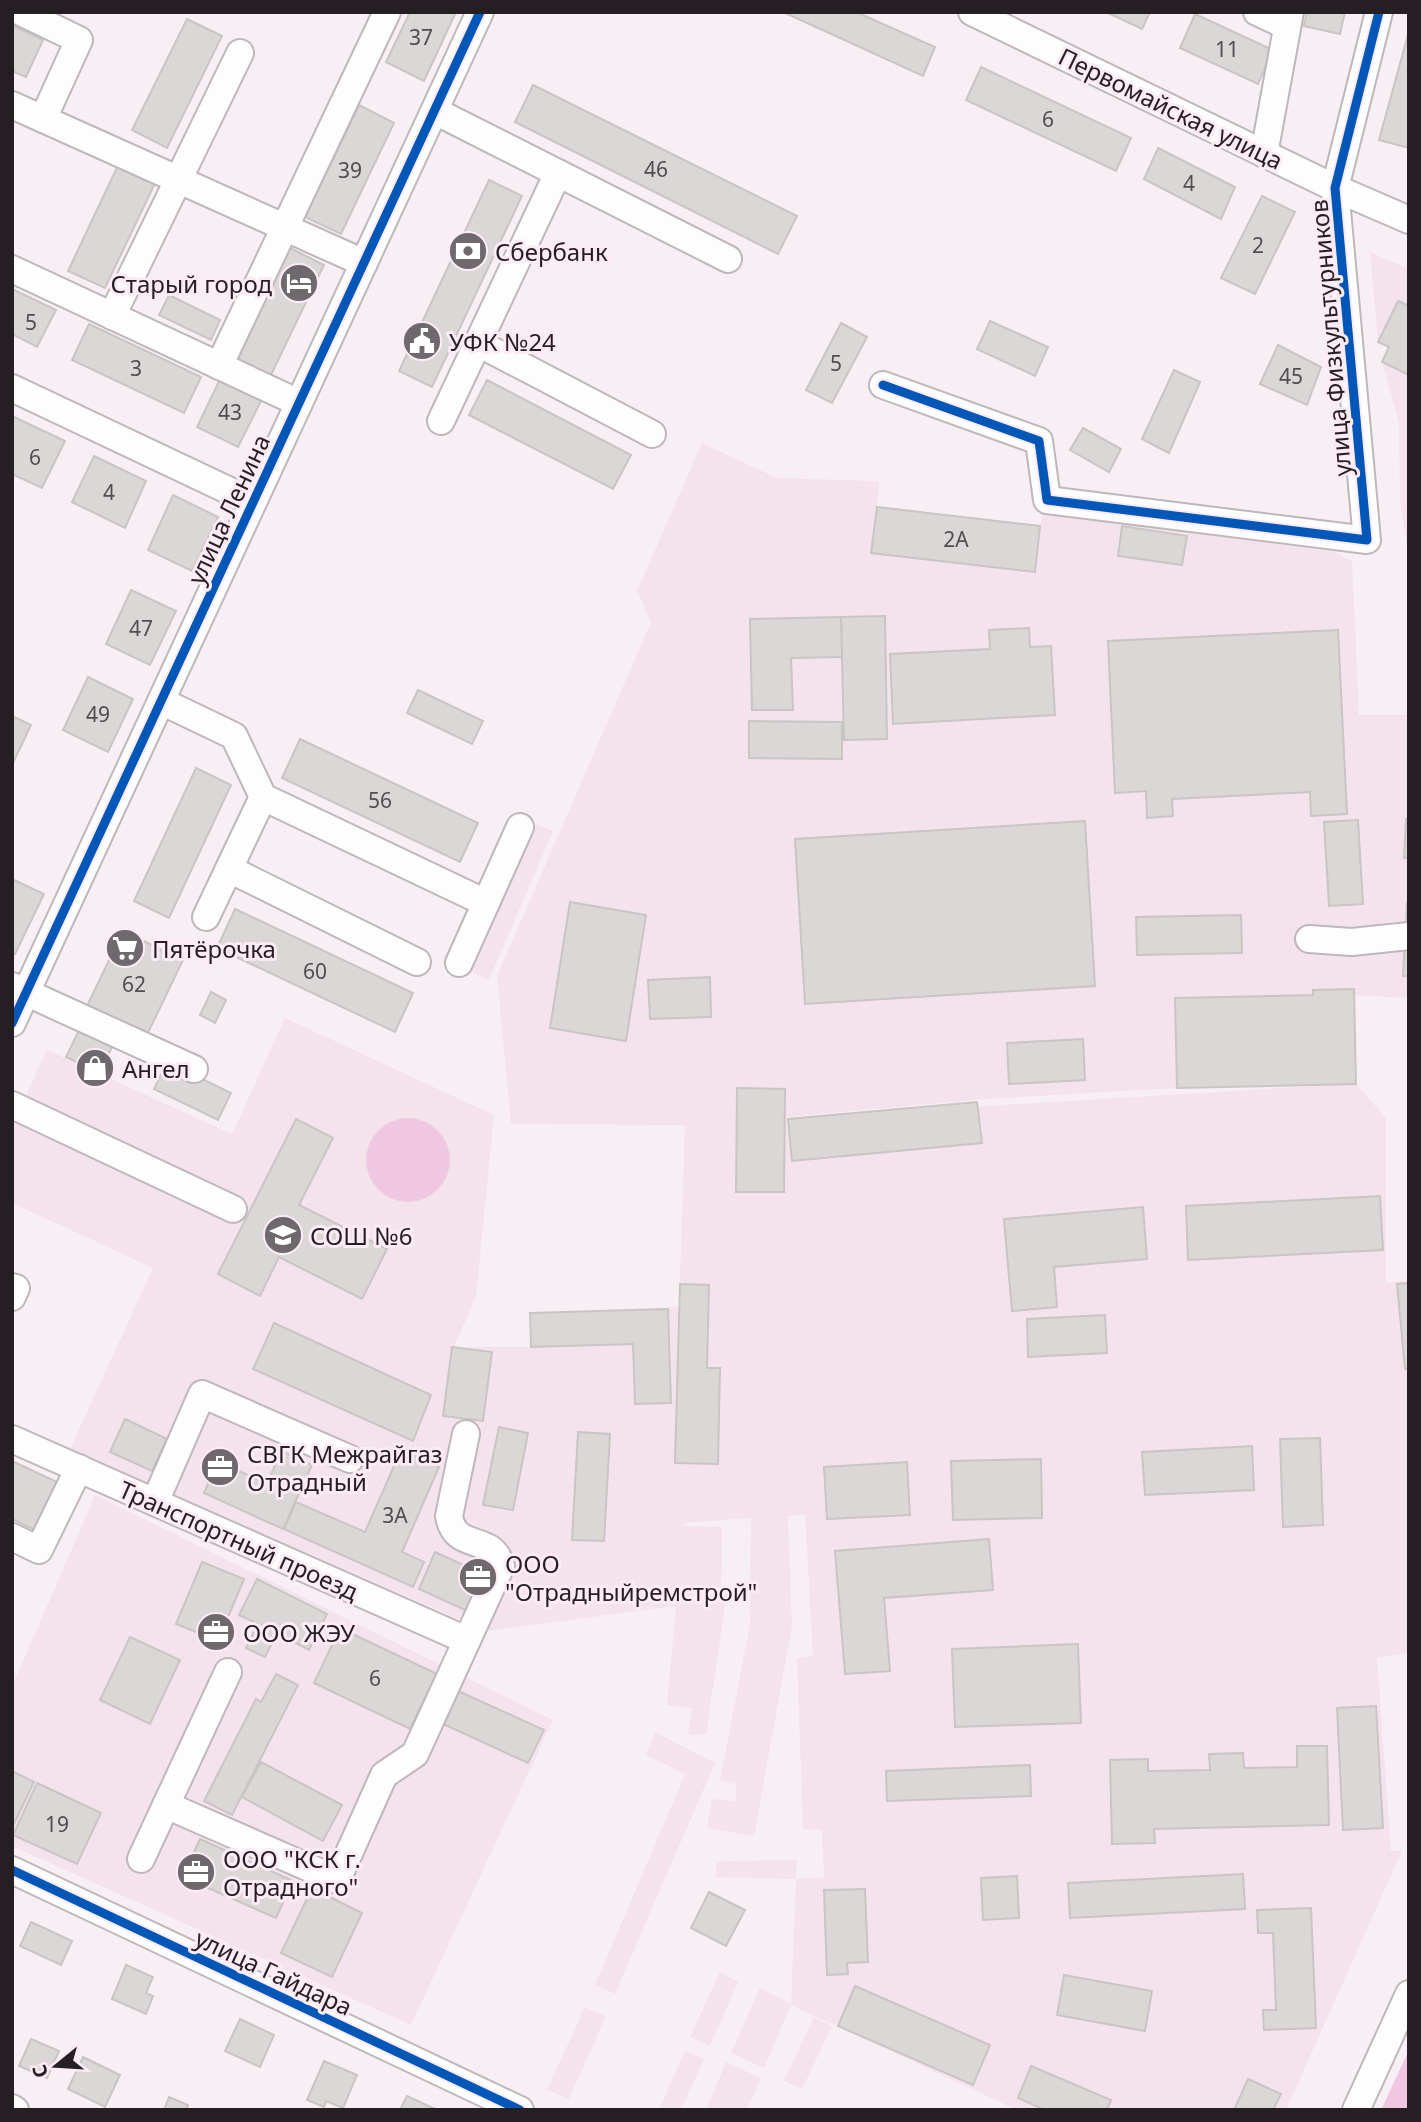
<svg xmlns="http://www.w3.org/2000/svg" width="1421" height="2122" viewBox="0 0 1421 2122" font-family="'Noto Sans',sans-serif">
  <rect width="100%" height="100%" fill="#f8eff4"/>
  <g fill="#f4e3ed" fill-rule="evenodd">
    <polygon points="1370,252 1409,269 1409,556 1400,503 1399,423 1382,362 1389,347 1378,342"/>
    <path d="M702 443 777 478 879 481 877 507 1040 526 1042 513 1335 552 1352 561 1359 715H1409V998L1354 995 1356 1084 1386 1118V1282L1409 1281V1653L1377 1658 1391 1851H1402L1286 2110H1017L791 2005 764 2068 731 2053 760 1988 791 2004 796 1879 716 1877 717 1861 797 1860 796 1879 824 1877 822 1830 803 1829 797 1658 813 1656 805 1515 788 1516 792 1626 754 1836 707 1828 712 1799 736 1801V1784L720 1781 750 1624 751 1518 684 1523V1526L722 1527 721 1591 727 1594 706 1734 688 1735 692 1708 667 1705 676 1606 486 1631 70 1449 153 1268 12 1203V1125L47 1050 232 1134 285 1018 494 1115 476 1297 454 1347H531L530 1313 679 1307 685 1125 511 1124 497 976 651 622 637 591ZM1329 1085 776 1119V1118L987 1099 1177 1088Z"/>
    <polygon points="533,823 553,831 489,980 469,971"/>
    <polygon points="95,1495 553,1720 411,2025 12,1846 12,1687"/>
    <polygon points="655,1732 715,1763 615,1994 595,1985 685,1774 646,1755"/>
    <polygon points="720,1972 738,1982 710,2046 690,2037"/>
    <polygon points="585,2007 606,2016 569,2099 547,2090"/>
    <polygon points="814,2017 832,2026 802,2089 784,2081"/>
    <polygon points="685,2051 704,2059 681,2110 659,2110"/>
    <polygon points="726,2062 761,2078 747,2110 706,2110"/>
  </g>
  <g fill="#f0c7e0">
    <circle cx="408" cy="1160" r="42"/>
    <polygon points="1409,2050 1409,2110 1381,2110"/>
  </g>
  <g fill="#dbd7d6" stroke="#c9c5c4" stroke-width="2">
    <polygon points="410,12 456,12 424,81 386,62"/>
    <polygon points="783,12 856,12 935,47 923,76"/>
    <polygon points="1106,12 1150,12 1142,29"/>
    <polygon points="1307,12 1345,12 1340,34 1304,26"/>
    <polygon points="1195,14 1273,50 1258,84 1180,48"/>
    <polygon points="187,19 222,36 167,148 132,130"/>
    <polygon points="12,25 43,40 26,77 12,71"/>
    <polygon points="1409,31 1409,148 1379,140"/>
    <polygon points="981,67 1131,138 1116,171 966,100"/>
    <polygon points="533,85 797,216 778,254 515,122"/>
    <polygon points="359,105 394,123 341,234 305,217"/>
    <polygon points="1158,148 1235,187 1221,219 1144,179"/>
    <polygon points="121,159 158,177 105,288 68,271"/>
    <polygon points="489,180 522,196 432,387 399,371"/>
    <polygon points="1262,196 1295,212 1255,294 1221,278"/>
    <polygon points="288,247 324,265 270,377 234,359"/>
    <polygon points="12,289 56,310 37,347 12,334"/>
    <polygon points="169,295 220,320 211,340 159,315"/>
    <polygon points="1398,301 1409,306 1409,375 1382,362 1389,347 1378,342"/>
    <polygon points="990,321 1048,347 1035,376 977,349"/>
    <polygon points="841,323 867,337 832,403 806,390"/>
    <polygon points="89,324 201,377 184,413 72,360"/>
    <polygon points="1278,345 1321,367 1307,405 1260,384"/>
    <polygon points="1174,370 1200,382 1169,453 1142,439"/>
    <polygon points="221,377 263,397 238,447 197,427"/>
    <polygon points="487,380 631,455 613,489 469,415"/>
    <polygon points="12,416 65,441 42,488 12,474"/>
    <polygon points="1083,428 1121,449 1109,472 1070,450"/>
    <polygon points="94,456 146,481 125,528 72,502"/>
    <polygon points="173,495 218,517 192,571 148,550"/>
    <polygon points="877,507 1040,526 1035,572 871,553"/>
    <polygon points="1122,526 1187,536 1182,565 1118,556"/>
    <polygon points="131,590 176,611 150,665 106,644"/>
    <polygon points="885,616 887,739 844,740 841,617"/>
    <polygon points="841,617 842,657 791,658 793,710 752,710 750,619"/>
    <polygon points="1029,628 1030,647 1051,646 1055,715 893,724 890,654 990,649 989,630"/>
    <polygon points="1338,630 1347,814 1311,816 1310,792 1172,799 1173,816 1147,818 1146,791 1115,793 1108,641"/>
    <polygon points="88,677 133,699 108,752 63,730"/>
    <polygon points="418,690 483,721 472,744 407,713"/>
    <polygon points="12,716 31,725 12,765"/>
    <polygon points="749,721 842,722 842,759 749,758"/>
    <polygon points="300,739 478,823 460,862 282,778"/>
    <polygon points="196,768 231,785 169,918 134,901"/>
    <polygon points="1406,819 1409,819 1409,858 1404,858"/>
    <polygon points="1358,820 1363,904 1329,906 1324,822"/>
    <polygon points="1085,821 1095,986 805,1004 795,839"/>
    <polygon points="12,879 44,894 15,954 12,952"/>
    <polygon points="570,902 646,915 626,1041 550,1028"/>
    <polygon points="1407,903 1409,903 1409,976 1403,976"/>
    <polygon points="235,909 413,993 395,1032 217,948"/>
    <polygon points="1241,915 1242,953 1137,955 1136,917"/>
    <polygon points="123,931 183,960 146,1037 86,1008"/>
    <polygon points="710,977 711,1017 650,1019 648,980"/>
    <polygon points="1354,989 1356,1084 1177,1088 1175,998 1313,995 1313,990"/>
    <polygon points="211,992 226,1000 215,1023 200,1015"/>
    <polygon points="81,1026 116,1039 99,1073 66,1057"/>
    <polygon points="1083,1039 1085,1080 1009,1084 1007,1043"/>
    <polygon points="167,1062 231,1093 218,1120 154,1089"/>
    <polygon points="737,1088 785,1089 784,1192 736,1192"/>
    <polygon points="977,1102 982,1143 792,1161 788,1119"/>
    <polygon points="296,1119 333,1138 299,1205 387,1249 362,1299 279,1257 260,1296 218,1274"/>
    <polygon points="1380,1196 1383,1250 1188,1260 1186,1206"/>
    <polygon points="1143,1207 1147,1259 1054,1267 1057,1307 1012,1311 1004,1219"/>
    <polygon points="1409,1283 1409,1369 1405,1369 1397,1284"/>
    <polygon points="680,1284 709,1285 707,1368 720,1368 718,1464 675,1463"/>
    <polygon points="668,1309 671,1403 635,1404 633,1344 531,1347 530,1313"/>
    <polygon points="1105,1315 1107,1353 1028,1357 1027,1319"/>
    <polygon points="274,1323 431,1395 413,1441 253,1369"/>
    <polygon points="452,1347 492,1352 483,1421 443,1416"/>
    <polygon points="125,1419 167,1439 152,1471 110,1452"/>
    <polygon points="499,1427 528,1433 513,1510 483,1505"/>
    <polygon points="578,1432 610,1434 604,1541 572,1540"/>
    <polygon points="1320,1438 1323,1525 1283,1527 1280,1439"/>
    <polygon points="1252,1446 1254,1490 1145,1495 1142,1452"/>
    <polygon points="401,1450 439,1467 402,1552 424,1562 413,1587 284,1529 296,1502 365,1532"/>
    <polygon points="281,1451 312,1465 283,1529 204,1493 218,1461 267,1484"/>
    <polygon points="1041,1459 1042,1518 953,1520 951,1461"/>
    <polygon points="12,1461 57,1482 35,1530 12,1519"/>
    <polygon points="907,1462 910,1515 827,1519 824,1467"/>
    <polygon points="989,1539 993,1590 884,1598 890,1671 845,1674 835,1551"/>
    <polygon points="435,1552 483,1574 467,1611 419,1589"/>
    <polygon points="202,1562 244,1579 218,1641 176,1624"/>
    <polygon points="257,1579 327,1614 309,1650 277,1633 265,1657 246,1648 258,1624 239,1615"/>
    <polygon points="340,1628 437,1674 410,1729 314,1683"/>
    <polygon points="130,1637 180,1660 150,1724 100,1700"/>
    <polygon points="1078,1644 1081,1723 955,1727 952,1649"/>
    <polygon points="276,1674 298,1685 232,1815 204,1801 256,1699 261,1702"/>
    <polygon points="456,1690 544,1730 528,1763 441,1723"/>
    <polygon points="1376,1706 1383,1828 1343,1830 1337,1708"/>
    <polygon points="1297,1746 1327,1746 1329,1825 1154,1829 1155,1843 1112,1844 1110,1760 1148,1759 1148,1771 1210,1770 1209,1754 1243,1753 1244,1768 1297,1767"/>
    <polygon points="261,1762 342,1805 323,1841 242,1797"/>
    <polygon points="1030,1765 1031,1796 887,1801 886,1771"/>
    <polygon points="12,1771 34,1782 12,1828"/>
    <polygon points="37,1783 101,1813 77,1864 13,1835"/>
    <polygon points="200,1839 293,1881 276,1918 183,1877"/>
    <polygon points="1243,1874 1245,1909 1070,1918 1068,1883"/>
    <polygon points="1017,1876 1019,1918 983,1920 981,1878"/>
    <polygon points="312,1888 362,1913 332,1977 281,1953"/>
    <polygon points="865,1889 868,1962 847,1963 848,1974 827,1975 824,1890"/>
    <polygon points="709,1892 745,1910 726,1946 691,1928"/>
    <polygon points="1311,1908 1316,2028 1264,2030 1263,2010 1276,2010 1273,1933 1258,1933 1257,1910"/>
    <polygon points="31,1922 72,1941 61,1965 20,1946"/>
    <polygon points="126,1965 153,1977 146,1993 153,1996 146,2014 112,1999"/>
    <polygon points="1064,1975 1152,1991 1145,2031 1057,2015"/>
    <polygon points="855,1986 990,2045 973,2085 838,2026"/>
    <polygon points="240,2019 274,2035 260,2067 225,2051"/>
    <polygon points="31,2039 59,2051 47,2078 19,2066"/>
    <polygon points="83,2057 120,2075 105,2107 68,2089"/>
    <polygon points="324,2061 357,2075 343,2108 326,2101 324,2107 307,2100"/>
    <polygon points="1031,2066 1111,2100 1107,2110 1045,2110 1018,2098"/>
    <polygon points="1248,2079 1281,2094 1273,2110 1234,2110"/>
    <polygon points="407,2096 437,2110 400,2110"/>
    <polygon points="169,2097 188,2105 186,2110 164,2110"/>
  </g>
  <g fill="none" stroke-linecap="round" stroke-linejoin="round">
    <g stroke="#beb7bb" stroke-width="30">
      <g id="minor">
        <polyline points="21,12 79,40 43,119"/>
        <polyline points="972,12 1335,188 1409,220"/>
        <polyline points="1257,12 1287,26"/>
        <polyline points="12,105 364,263"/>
        <polyline points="435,111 728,259"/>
        <polyline points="1264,154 1290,12"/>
        <polyline points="12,269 299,403"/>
        <polyline points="112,316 240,53"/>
        <polyline points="478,343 652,434"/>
        <polyline points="219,366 387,12"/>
        <polyline points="883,385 1039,441 1047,500 1367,540 1335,188 1379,12"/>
        <polyline points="12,388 253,502"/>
        <polyline points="441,421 558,173"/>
        <polyline points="161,701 234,736 263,797"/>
        <polyline points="229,869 417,962"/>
        <polyline points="206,917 263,797 486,903"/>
        <polyline points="1309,939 1352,942 1409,936"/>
        <polyline points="459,963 520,827"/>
        <polyline points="12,986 194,1069"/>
        <polyline points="12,1023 480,12"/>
        <polyline points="12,1105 233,1209"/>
        <polyline points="12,1287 16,1288 12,1297"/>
        <polyline points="12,1439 466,1640"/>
        <polyline points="155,1502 202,1394 350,1459"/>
        <polyline points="12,1537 39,1550 79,1468"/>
        <path d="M166 1805 337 1880 384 1775 415 1754 501 1566C493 1532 455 1553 449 1516L466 1434"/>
        <polyline points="141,1859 228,1672"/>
        <polyline points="12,1870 520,2110"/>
        <polyline points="12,2108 15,2110"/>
        <polyline points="1356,2110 1409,1994"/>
      </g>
    </g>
    <use href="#minor" stroke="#fefdfd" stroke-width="26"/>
    <g stroke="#fcebf5" stroke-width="13">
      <g id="cycleway">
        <polyline points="883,385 1039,441 1047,500 1367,540 1335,188 1379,12"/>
        <polyline points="12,1023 480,12"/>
        <polyline points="12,1870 520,2110"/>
      </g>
    </g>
    <use href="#cycleway" stroke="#0057b8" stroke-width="9"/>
  </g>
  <defs>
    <g id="bank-disc" transform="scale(2.0125)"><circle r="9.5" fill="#6f686c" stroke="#fcebf5"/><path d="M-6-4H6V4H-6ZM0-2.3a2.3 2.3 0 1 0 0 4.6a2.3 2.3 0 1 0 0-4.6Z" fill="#fff"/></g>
    <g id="hotel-disc" transform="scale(2.0125)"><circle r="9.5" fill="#6f686c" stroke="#fcebf5"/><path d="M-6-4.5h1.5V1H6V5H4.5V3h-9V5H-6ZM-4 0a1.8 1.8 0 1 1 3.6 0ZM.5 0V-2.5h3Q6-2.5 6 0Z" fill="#fff"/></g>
    <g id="civic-disc" transform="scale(2.0125)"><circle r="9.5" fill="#6f686c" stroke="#fcebf5"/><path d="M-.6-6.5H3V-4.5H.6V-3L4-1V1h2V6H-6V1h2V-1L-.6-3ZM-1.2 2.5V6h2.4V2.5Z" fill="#fff"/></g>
    <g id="supermarket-disc" transform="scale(2.0125)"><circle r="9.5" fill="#6f686c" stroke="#fcebf5"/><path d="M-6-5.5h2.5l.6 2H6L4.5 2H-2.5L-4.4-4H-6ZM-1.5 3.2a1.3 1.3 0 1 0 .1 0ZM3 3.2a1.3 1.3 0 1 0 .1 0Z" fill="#fff"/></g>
    <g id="shop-disc" transform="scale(2.0125)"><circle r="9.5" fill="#6f686c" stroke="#fcebf5"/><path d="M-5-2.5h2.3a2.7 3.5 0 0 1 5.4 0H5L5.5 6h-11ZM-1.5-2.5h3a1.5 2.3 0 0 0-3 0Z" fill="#fff"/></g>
    <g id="school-disc" transform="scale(2.0125)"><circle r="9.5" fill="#6f686c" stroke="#fcebf5"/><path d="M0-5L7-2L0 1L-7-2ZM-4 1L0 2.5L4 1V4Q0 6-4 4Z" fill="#fff"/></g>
    <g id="office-disc" transform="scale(2.0125)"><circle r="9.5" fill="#6f686c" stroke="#fcebf5"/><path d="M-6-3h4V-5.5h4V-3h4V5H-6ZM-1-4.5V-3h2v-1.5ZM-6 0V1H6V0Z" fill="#fff"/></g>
  </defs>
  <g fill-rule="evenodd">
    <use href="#bank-disc" x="468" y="251"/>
    <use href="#hotel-disc" x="299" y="283"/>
    <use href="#civic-disc" x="422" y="341"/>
    <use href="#supermarket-disc" x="125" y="948"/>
    <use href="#shop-disc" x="95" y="1068"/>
    <use href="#school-disc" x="283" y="1235"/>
    <use href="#office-disc" x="220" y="1467"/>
    <use href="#office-disc" x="478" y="1577"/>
    <use href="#office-disc" x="216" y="1632"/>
    <use href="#office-disc" x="196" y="1872"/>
  </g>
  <g text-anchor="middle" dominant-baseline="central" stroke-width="6" stroke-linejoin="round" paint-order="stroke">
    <g font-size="21" fill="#524d50">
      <text x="421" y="37">37</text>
      <text x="1227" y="49">11</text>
      <text x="1048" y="119">6</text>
      <text x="656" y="169">46</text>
      <text x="350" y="170">39</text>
      <text x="1189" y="183">4</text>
      <text x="1258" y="245">2</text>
      <text x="31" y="322">5</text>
      <text x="836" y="363">5</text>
      <text x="136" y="368">3</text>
      <text x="1291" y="376">45</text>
      <text x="230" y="412">43</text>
      <text x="35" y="457">6</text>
      <text x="109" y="492">4</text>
      <text x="956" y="539">2А</text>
      <text x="141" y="628">47</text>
      <text x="98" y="714">49</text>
      <text x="380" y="800">56</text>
      <text x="315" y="971">60</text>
      <text x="134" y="984">62</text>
      <text x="395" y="1515">3А</text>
      <text x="375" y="1678">6</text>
      <text x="57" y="1824">19</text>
    </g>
    <g font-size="24" fill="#251f23" stroke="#fcebf5">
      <text transform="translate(1171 108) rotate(26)">Первомайская улица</text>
      <text transform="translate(1330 338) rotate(-95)">улица Физкультурников</text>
      <text transform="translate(228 509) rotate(-65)">улица Ленина</text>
      <text transform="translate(239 1540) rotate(24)">Транспортный проезд</text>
      <text transform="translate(274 1972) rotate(25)">улица Гайдара</text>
    </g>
    <g font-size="24" fill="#251f23" stroke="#fcebf5" text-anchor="start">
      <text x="495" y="251">Сбербанк</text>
      <text x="272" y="283" text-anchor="end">Старый город</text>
      <text x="449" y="341">УФК №24</text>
      <text x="152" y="948">Пятёрочка</text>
      <text x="122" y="1068">Ангел</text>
      <text x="310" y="1235">СОШ №6</text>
      <text x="247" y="1453">СВГК Межрайгаз<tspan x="247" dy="28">Отрадный</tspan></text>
      <text x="505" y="1563">ООО<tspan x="505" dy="28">"Отрадныйремстрой"</tspan></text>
      <text x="243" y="1632">ООО ЖЭУ</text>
      <text x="223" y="1858">ООО "КСК г.<tspan x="223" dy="28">Отрадного"</tspan></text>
    </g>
  </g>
  <rect width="1421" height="2122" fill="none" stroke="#251f23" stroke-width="28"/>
  <g transform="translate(56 2066) rotate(252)" stroke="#fcebf5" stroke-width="5" paint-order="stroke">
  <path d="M0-5L12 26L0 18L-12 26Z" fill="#251f23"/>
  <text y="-10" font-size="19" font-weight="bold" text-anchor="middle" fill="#251f23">С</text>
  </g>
</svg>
